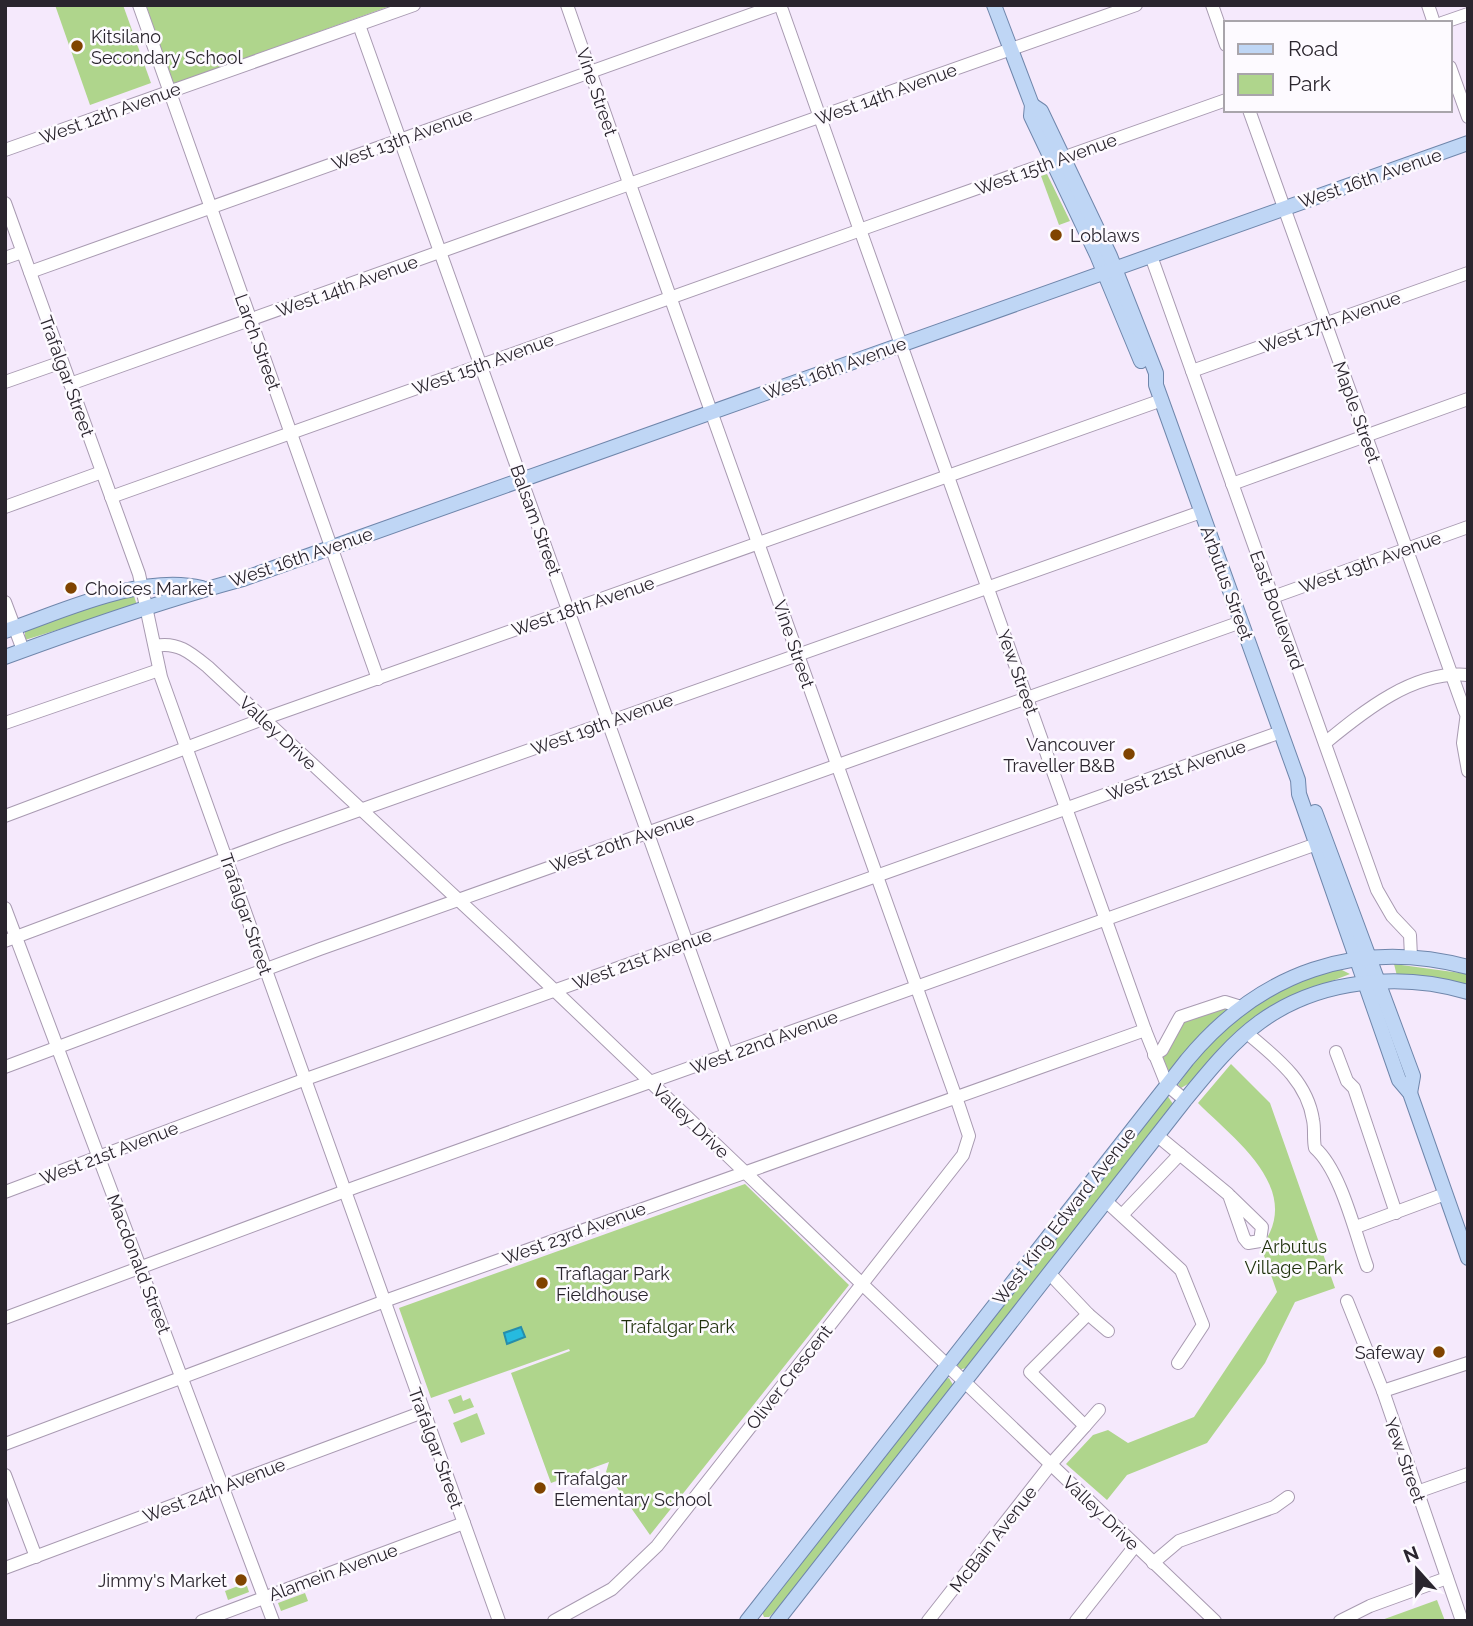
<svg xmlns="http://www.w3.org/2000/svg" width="1473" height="1626" viewBox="0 0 1473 1626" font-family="Raleway,sans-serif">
  <rect width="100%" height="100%" fill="#f5e9fc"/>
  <g fill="#afd58c">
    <polygon points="55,5 123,5 151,83 90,105"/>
    <polygon points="146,5 393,5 173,84"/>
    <polygon points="1047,174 1070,221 1059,225 1041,176"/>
    <polygon points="134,596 137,605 25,640 25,630 104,601"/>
    <polygon points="1394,964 1468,974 1468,986 1397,976"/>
    <polygon points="1338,968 1350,974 1301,993 1188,1084 1181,1088 1178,1085 1209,1040 1274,990"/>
    <polygon points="1221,1006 1231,1008 1171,1070 1167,1070 1162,1059 1178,1024"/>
    <path d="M1231 1064 1270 1103 1335 1288 1295 1302 1265 1363 1207 1443 1127 1475 1107 1500 1066 1464 1093 1435 1108 1430 1128 1443 1194 1417 1277 1292 1261 1247C1305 1190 1235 1140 1198 1103Z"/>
    <polygon points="1167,1095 1173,1104 966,1368 958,1370 958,1362"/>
    <polygon points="745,1184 849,1285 650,1535 606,1472 609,1462 551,1483 511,1373 570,1351 569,1349 431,1398 399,1308"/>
    <polygon points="949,1378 953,1385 942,1404 789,1598 769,1617 764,1617 762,1612 945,1379"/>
    <polygon points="461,1395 463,1401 470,1398 474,1407 454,1414 448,1400"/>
    <polygon points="477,1413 485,1434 461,1443 453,1423"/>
    <polygon points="246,1583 249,1592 228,1600 225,1591"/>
    <polygon points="305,1593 308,1601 281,1611 278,1603"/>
    <polygon points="1437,1600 1445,1621 1379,1621"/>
  </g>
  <polygon fill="#26badf" stroke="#278daa" stroke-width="2" points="521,1327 525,1337 507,1344 504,1333"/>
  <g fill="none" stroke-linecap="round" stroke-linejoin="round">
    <g stroke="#a89ab1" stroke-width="14">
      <g id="minor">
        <polyline points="139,5 378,679"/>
        <polyline points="567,5 628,180"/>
        <polyline points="1212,5 1226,45"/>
        <polyline points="1428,5 1434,23"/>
        <polyline points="782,10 858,225"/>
        <polyline points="1442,23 1468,14"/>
        <polyline points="359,25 727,1055"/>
        <polyline points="1450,67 1468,117"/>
        <polyline points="1249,110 1465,712"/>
        <polyline points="5,150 414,5"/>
        <polyline points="635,182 1136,5"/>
        <polyline points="5,203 139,574 161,677 499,1621"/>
        <polyline points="865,228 1226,100"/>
        <polyline points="862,235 1145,1030 1167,1085 1185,1100"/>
        <polyline points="1151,256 1377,890 1392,916 1410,935 1411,957"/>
        <polyline points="5,258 22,252"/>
        <polyline points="30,272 775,6"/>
        <polyline points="1192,371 1468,273"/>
        <polyline points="5,382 62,362"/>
        <polyline points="70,384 624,186"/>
        <polyline points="1232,484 1468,399"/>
        <polyline points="111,497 855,232"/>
        <polyline points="5,507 102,472"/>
        <polyline points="1273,597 1468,527"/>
        <polyline points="5,602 23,650"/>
        <path d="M155 646C177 641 191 653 208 667L507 945 1215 1621"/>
        <polyline points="1468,705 1463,743 1468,771"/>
        <polyline points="5,723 159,670"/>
        <path d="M1325 743C1364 711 1414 670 1468 675"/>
        <polyline points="5,816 263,719 1162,400"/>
        <polyline points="5,908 273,1621"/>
        <polyline points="5,941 281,838 1201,512"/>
        <path d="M1247 1033C1275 1057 1307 1080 1313 1120 1315 1129 1313 1138 1315 1148 1341 1171 1355 1233 1367 1266"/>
        <polyline points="1336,1052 1347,1081 1354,1088 1396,1213"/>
        <polyline points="1154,1055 1162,1050 1180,1017 1225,1002 1241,1007"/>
        <polyline points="5,1067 320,949 1241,622"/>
        <polyline points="1159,1137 1228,1194 1262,1227 1260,1241 1248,1243 1244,1238 1229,1195"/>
        <polyline points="5,1192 306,1079 1281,732"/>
        <polyline points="1108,1203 1181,1270 1203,1325 1178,1363"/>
        <polyline points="1122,1215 1180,1154"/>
        <polyline points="1356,1227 1445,1194"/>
        <polyline points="1347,1301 1383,1391 1462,1621"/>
        <polyline points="1088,1314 1108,1331"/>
        <polyline points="5,1318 356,1187 1325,841"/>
        <polyline points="1383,1391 1468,1363"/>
        <polyline points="1085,1426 1099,1410"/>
        <polyline points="5,1444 393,1298 1145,1030"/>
        <polyline points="5,1475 36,1557"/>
        <polyline points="1417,1492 1468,1474"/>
        <polyline points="1153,1563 1179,1541 1274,1507 1288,1497"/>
        <polyline points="5,1568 423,1412"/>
        <polyline points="202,1621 464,1523"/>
        <polyline points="554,1621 612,1589 657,1546 963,1155 969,1136 959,1106 632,190"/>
        <polyline points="928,1621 1051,1464 1085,1426 1030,1372 1088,1314 1051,1275"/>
        <polyline points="1076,1621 1135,1546"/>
        <polyline points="1340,1621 1370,1606 1447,1578"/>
      </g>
    </g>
    <g stroke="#6f86ab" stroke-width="16">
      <g id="major">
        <polyline points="994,5 1032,105 1031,116 1097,255 1141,361"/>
        <polyline points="1032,105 1041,111 1110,256 1156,373 1156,385 1298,780 1299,794 1399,1080 1410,1093 1468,1258"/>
        <path d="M5 631C61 612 142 573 202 588"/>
        <path d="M5 657C84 628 164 600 243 579L1468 143"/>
        <polyline points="1315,812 1413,1076 1410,1093"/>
        <path d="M747 1621 1187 1060C1260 972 1357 938 1468 967"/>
        <path d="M777 1621 1185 1100C1208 1072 1231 1043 1260 1022 1319 979 1400 972 1468 992"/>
      </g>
    </g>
    <use href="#minor" stroke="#fff" stroke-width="12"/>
    <use href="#major" stroke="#bfd6f5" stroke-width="14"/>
  </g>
  <g fill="#804400" stroke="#fdfaff" stroke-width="2.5">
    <circle cx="77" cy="46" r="7"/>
    <circle cx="1056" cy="235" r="7"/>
    <circle cx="71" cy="588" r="7"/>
    <circle cx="1129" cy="754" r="7"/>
    <circle cx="542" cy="1283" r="7"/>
    <circle cx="1439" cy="1352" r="7"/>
    <circle cx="540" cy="1488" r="7"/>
    <circle cx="241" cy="1580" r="7"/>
  </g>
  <g text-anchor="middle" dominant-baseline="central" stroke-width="5" stroke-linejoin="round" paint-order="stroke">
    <g font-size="18" fill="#2a252e" stroke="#fdfaff" text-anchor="start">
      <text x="91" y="36">Kitsilano<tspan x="91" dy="21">Secondary School</tspan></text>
      <text x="1070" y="235">Loblaws</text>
      <text x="85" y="588">Choices Market</text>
      <text x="1115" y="744" text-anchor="end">Vancouver<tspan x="1115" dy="21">Traveller B&amp;B</tspan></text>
      <text x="556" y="1273">Traflagar Park<tspan x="556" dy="21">Fieldhouse</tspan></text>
      <text x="1425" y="1352" text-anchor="end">Safeway</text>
      <text x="554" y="1478">Trafalgar<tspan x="554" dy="21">Elementary School</tspan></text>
      <text x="227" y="1580" text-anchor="end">Jimmy's Market</text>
    </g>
    <g font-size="18" fill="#2a252e" stroke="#fdfaff">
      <text transform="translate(597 92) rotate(71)">Vine Street</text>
      <text transform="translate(886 94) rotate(-20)">West 14th Avenue</text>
      <text transform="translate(110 113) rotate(-20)">West 12th Avenue</text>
      <text transform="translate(402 139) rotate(-20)">West 13th Avenue</text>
      <text transform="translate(1046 164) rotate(-20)">West 15th Avenue</text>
      <text transform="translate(1370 178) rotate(-19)">West 16th Avenue</text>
      <text transform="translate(347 286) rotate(-20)">West 14th Avenue</text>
      <text transform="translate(1330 322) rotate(-20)">West 17th Avenue</text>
      <text transform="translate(258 342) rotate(70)">Larch Street</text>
      <text transform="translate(483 364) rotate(-20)">West 15th Avenue</text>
      <text transform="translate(835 368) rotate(-20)">West 16th Avenue</text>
      <text transform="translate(67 376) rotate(70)">Trafalgar Street</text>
      <text transform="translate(1357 412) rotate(70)">Maple Street</text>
      <text transform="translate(536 520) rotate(70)">Balsam Street</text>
      <text transform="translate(301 557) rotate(-19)">West 16th Avenue</text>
      <text transform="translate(1370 562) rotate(-20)">West 19th Avenue</text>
      <text transform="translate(1227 583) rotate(70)">Arbutus Street</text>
      <text transform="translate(583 606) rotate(-19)">West 18th Avenue</text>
      <text transform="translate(1277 610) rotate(70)">East Boulevard</text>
      <text transform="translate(794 644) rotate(71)">Vine Street</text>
      <text transform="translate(1018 672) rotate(70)">Yew Street</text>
      <text transform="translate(602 724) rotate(-20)">West 19th Avenue</text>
      <text transform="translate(278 733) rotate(43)">Valley Drive</text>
      <text transform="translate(1176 770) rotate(-20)">West 21st Avenue</text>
      <text transform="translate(622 842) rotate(-19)">West 20th Avenue</text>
      <text transform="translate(246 914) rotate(71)">Trafalgar Street</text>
      <text transform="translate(642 959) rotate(-20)">West 21st Avenue</text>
      <text transform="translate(764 1042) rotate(-20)">West 22nd Avenue</text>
      <text transform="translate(691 1121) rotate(44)">Valley Drive</text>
      <text transform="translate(109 1153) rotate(-21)">West 21st Avenue</text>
      <text transform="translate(1064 1216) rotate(-52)">West King Edward Avenue</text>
      <text transform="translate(574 1233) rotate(-20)">West 23rd Avenue</text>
      <text transform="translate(139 1264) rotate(69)">Macdonald Street</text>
      <text transform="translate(789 1377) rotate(-52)">Oliver Crescent</text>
      <text transform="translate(436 1448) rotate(70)">Trafalgar Street</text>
      <text transform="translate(1405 1460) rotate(70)">Yew Street</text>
      <text transform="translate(214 1490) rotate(-21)">West 24th Avenue</text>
      <text transform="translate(1101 1513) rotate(44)">Valley Drive</text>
      <text transform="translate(993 1539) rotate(-52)">McBain Avenue</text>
      <text transform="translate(333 1572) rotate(-20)">Alamein Avenue</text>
    </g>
    <g font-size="18" fill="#1f310c" stroke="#fdfaff">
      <text x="1294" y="1246">Arbutus<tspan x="1294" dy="21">Village Park</tspan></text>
      <text x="678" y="1326">Trafalgar Park</text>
    </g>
  </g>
  <rect width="1473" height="1626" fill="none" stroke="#2a252e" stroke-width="14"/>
  <rect x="1224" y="21" width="228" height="91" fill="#fdfaff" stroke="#a9a5ab" stroke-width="2"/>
  <rect x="1238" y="44" width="35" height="10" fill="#bfd6f5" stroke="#a9a5ab" stroke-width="2"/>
  <text x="1288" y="56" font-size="21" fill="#2a252e">Road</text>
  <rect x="1238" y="74" width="35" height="21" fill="#afd58c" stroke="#a9a5ab" stroke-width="2"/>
  <text x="1288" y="91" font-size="21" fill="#2a252e">Park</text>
  <g transform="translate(1417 1570) rotate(339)" stroke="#fdfaff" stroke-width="5" paint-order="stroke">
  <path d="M0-5L12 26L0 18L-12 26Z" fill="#2a252e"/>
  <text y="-10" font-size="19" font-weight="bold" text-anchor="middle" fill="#2a252e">N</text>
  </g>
</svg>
